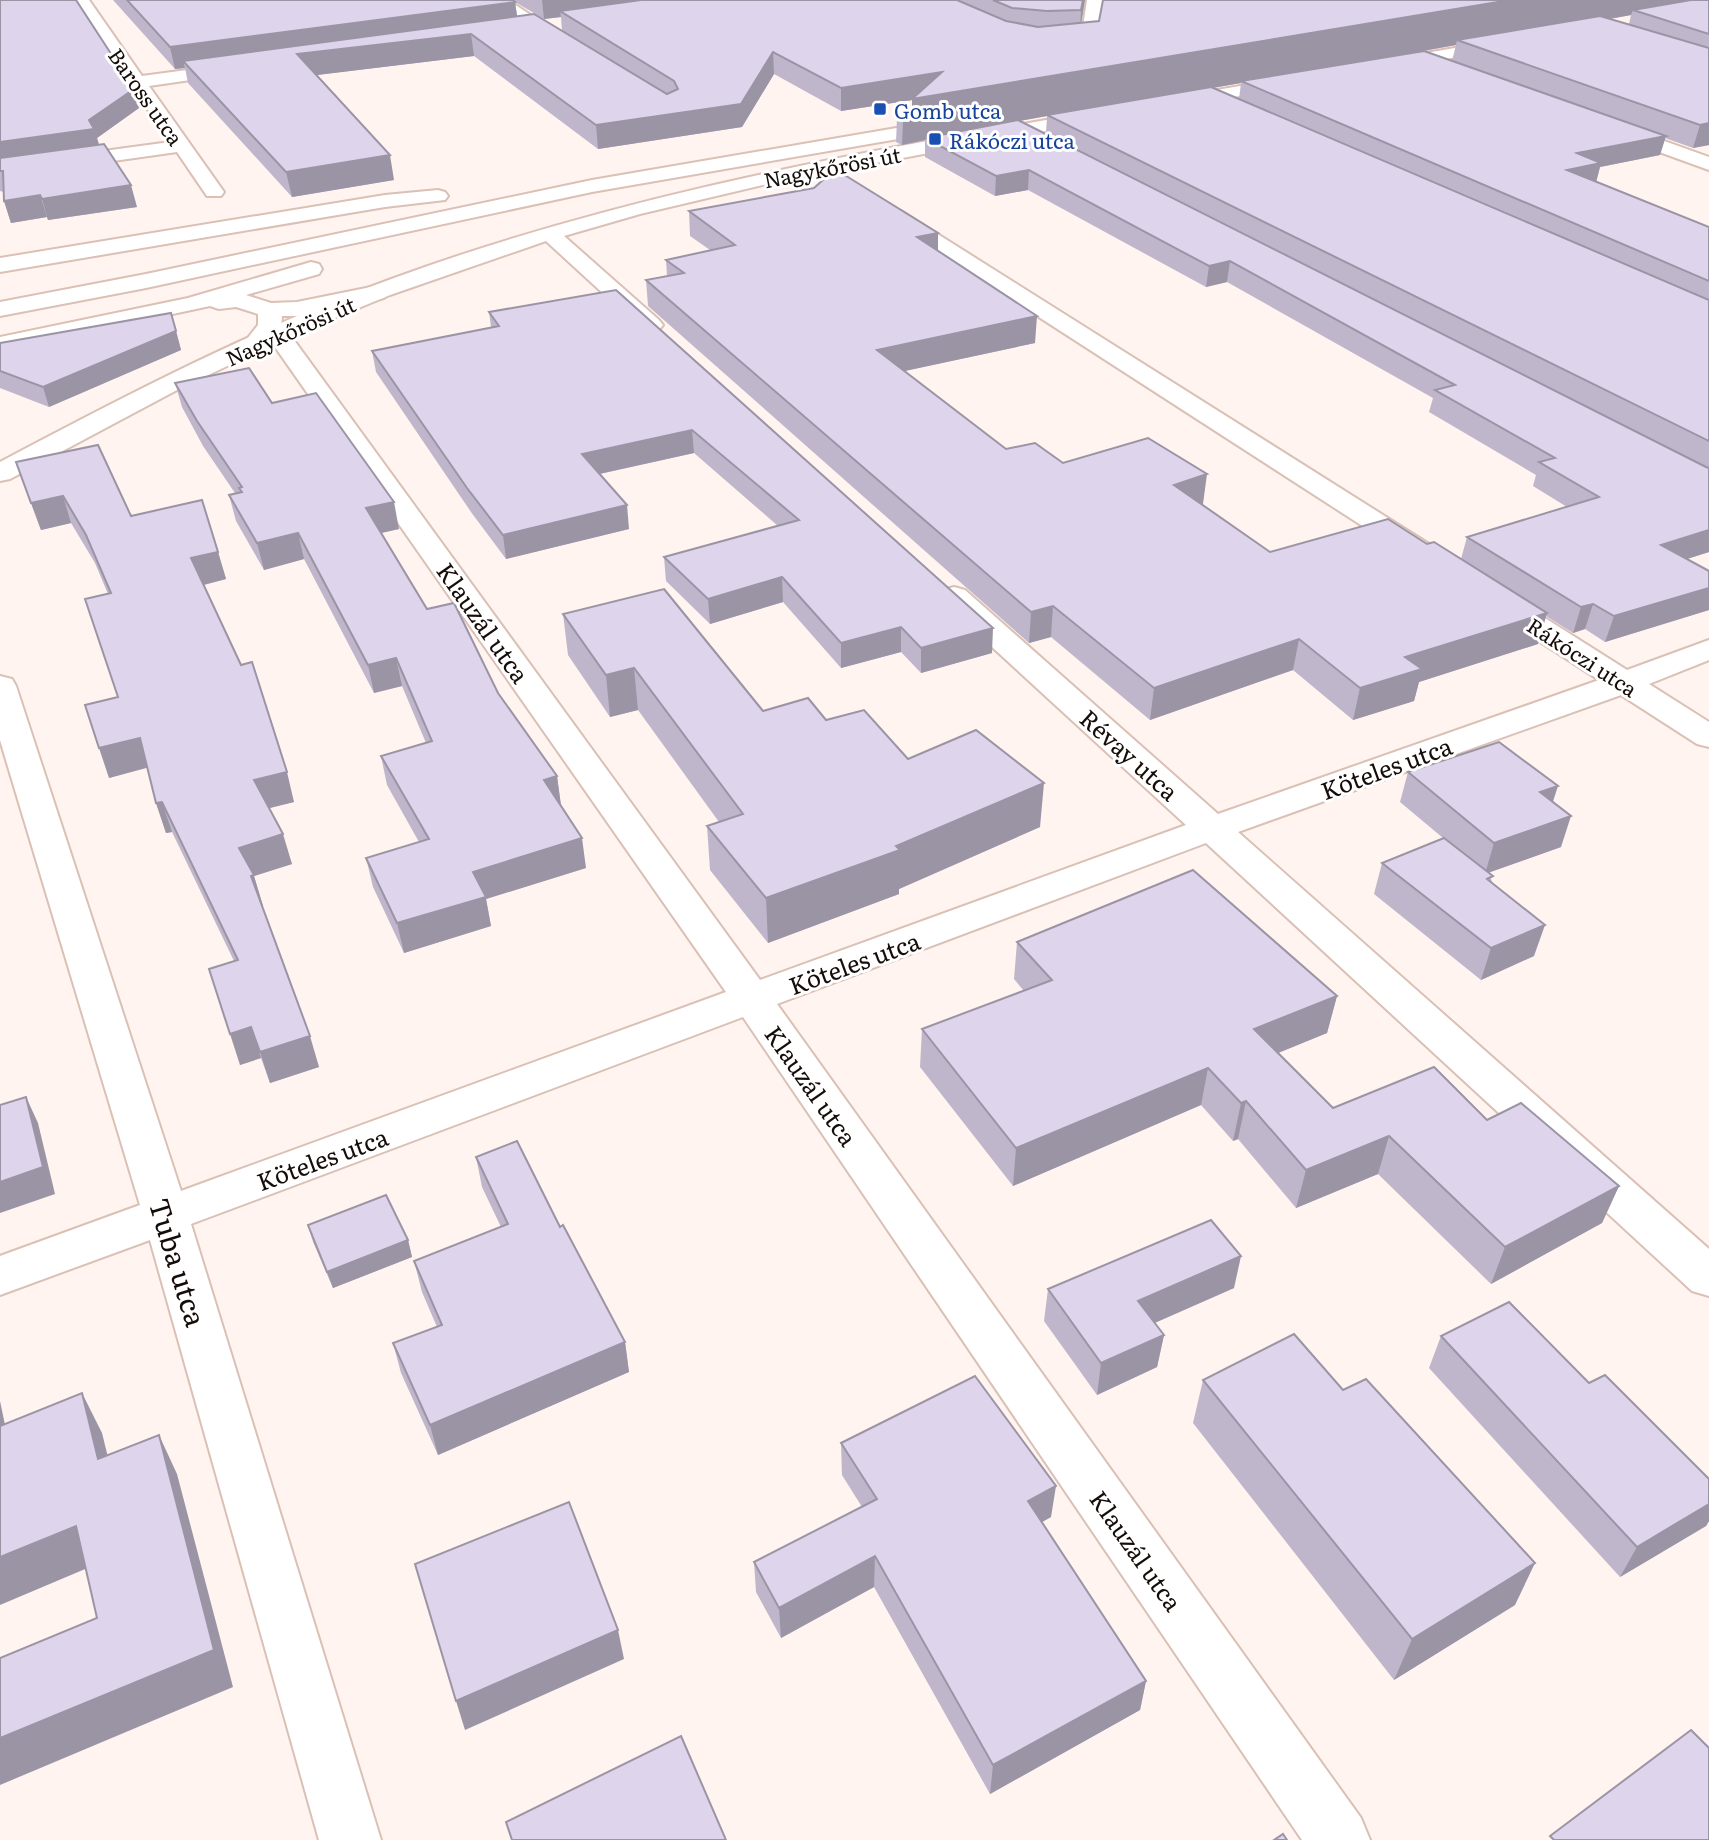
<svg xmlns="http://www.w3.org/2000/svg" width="1709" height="1840" viewBox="0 0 1709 1840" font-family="Literata,serif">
  <rect width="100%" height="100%" fill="#fff4ef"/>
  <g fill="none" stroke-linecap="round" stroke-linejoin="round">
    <g stroke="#dac0b5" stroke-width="4">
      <g id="minor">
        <polygon points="73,0 89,0 142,76 239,63 245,64 247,68 239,73 149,86 224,192 221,196 207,196 177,152 0,177 0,165 170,142"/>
        <polygon points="490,0 508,0 574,44 566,49 560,47"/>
        <polygon points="1087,0 1103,0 1095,40 1046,43 1044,40 1046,37 1082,33"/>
        <polygon points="1506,39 1512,41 1514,44 1512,47 1386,70 1378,65 1386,60"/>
        <polygon points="1292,77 1298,78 1301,82 1298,86 1176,107 1167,102 1176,97"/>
        <path d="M1099 111 1105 112 1108 116 1105 120 780 181 640 214 564 236 659 320 663 325 659 330H643L546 241 390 295 291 336 760 980 1186 825 943 602 939 596 943 590 954 587 965 590 1218 814 1599 680 1488 608 1484 602 1488 596 1499 593 1510 596 1627 670 1709 640V660L1649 684 1709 722V747L1697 744 1621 695 1238 832 1709 1249V1296L1692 1291 1206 843 777 1004 1361 1818 1370 1840H1302L743 1017 191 1224 381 1840H319L150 1240 0 1295V1256L140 1205 0 740V676L12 679 16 686 181 1191 726 992 273 344 177 390 10 479 0 481V462C108 405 217 348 331 302 578 203 838 155 1099 111Z"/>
        <polygon points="1614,123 1709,157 1709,170 1607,133 1605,129 1607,125"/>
        <polygon points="894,209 901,211 1429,544 1434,550 1429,556 1419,559 1409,556 887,219 884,215 887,211"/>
      </g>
    </g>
    <g stroke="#dac0b5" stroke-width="4">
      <g id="primary">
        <polygon points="949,119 958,125 956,129 592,192 146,288 0,316 0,302 146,274 592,180"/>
        <polygon points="438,190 445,192 448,196 445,200 385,207 0,272 0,258 385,195"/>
        <path d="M311 262 319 264 322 269 319 274 246 295 271 303 297 302 376 286 384 288 387 293 384 298 376 300 297 316H282C282 334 266 353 248 348L244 343 258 325V314L236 307 219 309 210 306 0 351V337L188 298Z"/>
      </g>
    </g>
    <use href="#minor" fill="#fff" fill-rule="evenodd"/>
    <use href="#primary" fill="#fff" fill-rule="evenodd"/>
  </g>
  <g fill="#bfb6cb" fill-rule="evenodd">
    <polygon points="0,0 139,108 97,138 99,144 137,207 48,220 47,217 11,223 4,201 4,192 0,191"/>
    <path d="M113 0H1085L1081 23 1709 0V145L1693 148 1665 138 1660 155 1600 167 1596 181 1709 227V552L1687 559 1709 571V610L1605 642 1585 629 1573 633 1546 616 1538 644 1419 682 1414 701 1353 720 1293 670 1150 720 1051 637 1029 643 648 306 646 280 667 276 666 260 710 250 690 236 689 211 938 251 1035 343 904 371 1006 449 1063 463 1203 504H1201L1270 552 1427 544 1461 559 1467 537 1567 507 1533 486 1536 475 1429 412 1433 398 1227 282 1206 287 1028 190 995 196 925 157V140L902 145 896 142 897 118 912 116V100L841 111 774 74 742 127 598 149 474 56 316 75 394 180 292 197 188 83 185 68 175 69ZM515 2 544 19 561 17 562 31 517 16ZM1631 15 1629 24 1610 19ZM1456 45 1452 61 1425 51ZM1241 83 1239 99 1213 88ZM1047 116 1046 133 1627 427 1020 121Z"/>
    <polygon points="616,290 992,653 921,673 901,652 841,668 783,602 710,624 666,581 664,557 778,526 694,453 600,474 629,529 506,559 471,512 376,372 372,351 491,327 489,312"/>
    <polygon points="176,331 181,350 49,407 0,388 0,343"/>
    <polygon points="175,383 272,403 399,529 381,533 427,609 498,693 557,776 561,805 586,868 486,899 491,926 404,953 373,887 366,858 419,842 387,785 381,756 426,743 402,686 374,693 304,559 264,570 236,521 229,495 235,493 203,446 182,407"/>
    <polygon points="16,462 131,516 218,552 226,579 204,585 294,802 269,808 292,864 254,876 263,906 262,906 319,1067 270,1083 261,1058 240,1065 234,961 172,832 166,833 156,803 148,767 109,778 118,697 108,594 95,563 71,523 41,530"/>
    <polygon points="563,614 763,711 826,720 908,759 1040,827 899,889 899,894 768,943 710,870 707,826 719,822 638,710 610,717 568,655"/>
    <polygon points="1408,772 1553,802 1561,847 1489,872 1492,882 1534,956 1481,980 1374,894 1382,863 1443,838 1400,802"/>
    <polygon points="1017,942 1337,996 1327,1033 1278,1053 1333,1108 1487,1120 1619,1186 1602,1223 1491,1284 1378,1174 1296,1208 1238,1139 1233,1141 1201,1105 1013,1186 920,1067 922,1029 1024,991 1014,979"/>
    <polygon points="476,1157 560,1227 625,1342 629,1372 438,1455 401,1373 393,1343 437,1327 422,1292 414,1261 501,1227 482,1187"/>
    <polygon points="308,1225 408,1240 412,1257 333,1288 313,1242"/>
    <polygon points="1234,1288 1154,1323 1164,1335 1157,1367 1097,1395 1044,1321 1048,1289"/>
    <polygon points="1441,1336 1589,1383 1709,1479 1709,1521 1706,1526 1620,1577 1429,1368"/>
    <polygon points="1203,1380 1515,1605 1394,1680 1193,1423"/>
    <polygon points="841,1443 1051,1517 1042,1522 1146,1681 1140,1710 990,1794 874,1587 781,1638 756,1592 754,1562 862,1507 842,1475"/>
  </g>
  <g fill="#9b94a5">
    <polygon points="542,0 685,0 560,11 561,17 544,19"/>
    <polygon points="1083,0 1085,0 1080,31 1081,10"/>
    <polygon points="1510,0 1709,0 1633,10 1631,15 1467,44 1457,40 1456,45 1244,82 1241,81 1241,83 1050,116 1047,115 1047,116 925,138 925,140 902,145 903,121 912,119 912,100 841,111 841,88 942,72"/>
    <polygon points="515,2 518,22 183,61 185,68 175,69 170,47"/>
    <polygon points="471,34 474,56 301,77 297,54"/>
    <polygon points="773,52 774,74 742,127 598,149 596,125"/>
    <polygon points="134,89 139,108 97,138 100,149 0,163 0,142 89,120"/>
    <polygon points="1709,123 1709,145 1693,148 1700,125"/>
    <polygon points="1666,136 1660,155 1600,167 1596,183 1567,170 1577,153"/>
    <polygon points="390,155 394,180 292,197 286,172"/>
    <polygon points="1029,170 1028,190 995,196 996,176"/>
    <polygon points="131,185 137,207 48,220 42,199"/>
    <polygon points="40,195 47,217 11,223 4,201"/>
    <polygon points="938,233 938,258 917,237"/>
    <polygon points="1230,261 1227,282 1206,287 1209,266"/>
    <polygon points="1037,316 1035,343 877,377 877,350"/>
    <polygon points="176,331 181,350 49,407 43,387"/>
    <polygon points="692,430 694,453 585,477 582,454"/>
    <polygon points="1207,474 1203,504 1170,514 1174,485"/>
    <polygon points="63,496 71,523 41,530 31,503"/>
    <polygon points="394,502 399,529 372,535 366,508"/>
    <polygon points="627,505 629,529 506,559 503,535"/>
    <polygon points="1709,530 1709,552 1652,570 1661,545"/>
    <polygon points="298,533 304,559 264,570 257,543"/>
    <polygon points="218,552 226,579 199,586 191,558"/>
    <polygon points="782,577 783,602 710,624 708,599"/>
    <polygon points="1709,588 1709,610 1605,642 1614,616"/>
    <polygon points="1593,604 1585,629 1573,633 1581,607"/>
    <polygon points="1053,606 1051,637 1029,643 1031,612"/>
    <polygon points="1547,613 1538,644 1419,682 1414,701 1353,720 1360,688 1405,657"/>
    <polygon points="901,627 901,652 841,668 841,643"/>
    <polygon points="993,628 992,653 921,673 921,648"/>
    <polygon points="1299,639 1293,670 1150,720 1154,688"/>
    <polygon points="396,658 402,686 374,693 368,665"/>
    <polygon points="634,668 638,710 610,717 606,675"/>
    <polygon points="140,738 150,767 109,778 99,748"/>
    <polygon points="287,772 294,802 262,810 254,780"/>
    <polygon points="557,776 561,806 544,780"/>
    <polygon points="1044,783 1040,827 899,889 899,894 768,943 766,898 896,846"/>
    <polygon points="1558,786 1548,817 1540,792"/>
    <polygon points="162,802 172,832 166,833 156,803"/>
    <polygon points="1571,816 1561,847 1485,874 1494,843"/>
    <polygon points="283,834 292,864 254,876 263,906 260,907 239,848"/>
    <polygon points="582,838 586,868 486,899 491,926 404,953 397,923 473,872"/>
    <polygon points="1545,925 1534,956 1481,980 1491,948"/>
    <polygon points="1337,996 1327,1033 1246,1066 1254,1029"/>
    <polygon points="251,1027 261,1058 240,1065 230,1034"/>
    <polygon points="310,1036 319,1067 270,1083 260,1052"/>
    <polygon points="1208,1068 1201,1105 1013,1186 1016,1148"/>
    <polygon points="26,1097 38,1123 55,1194 0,1213 0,1182"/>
    <polygon points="1246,1101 1238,1139 1233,1141 1241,1103"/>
    <polygon points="1389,1136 1378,1174 1296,1208 1306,1170"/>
    <polygon points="1619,1186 1602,1223 1491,1284 1505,1247"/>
    <polygon points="408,1240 412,1257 333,1288 327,1272"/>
    <polygon points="1241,1256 1234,1288 1132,1333 1138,1301"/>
    <polygon points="1164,1335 1157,1367 1097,1395 1101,1363"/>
    <polygon points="625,1342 629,1372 438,1455 430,1425"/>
    <polygon points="82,1393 102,1433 118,1498 98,1459"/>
    <polygon points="0,1401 14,1468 0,1444"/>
    <polygon points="159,1435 177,1474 233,1687 0,1785 0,1738 214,1650"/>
    <polygon points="1056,1486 1051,1517 1024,1532 1028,1501"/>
    <polygon points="1709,1504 1709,1521 1706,1526 1620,1577 1637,1547"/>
    <polygon points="76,1526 97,1564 0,1605 0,1557"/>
    <polygon points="875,1556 874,1587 781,1638 779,1608"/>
    <polygon points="1535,1563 1515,1605 1394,1680 1412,1639"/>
    <polygon points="618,1630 624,1659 465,1730 456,1701"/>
    <polygon points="1146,1681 1140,1710 990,1794 993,1765"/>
  </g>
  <g fill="#ded4ec" stroke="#9b94a5" stroke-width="2">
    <polygon points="0,0 76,0 134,89 89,120 94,129 0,142"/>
    <polygon points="127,0 513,0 515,2 170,47"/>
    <polygon points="641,0 957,0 1006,21 1038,27 1099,21 1103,0 1510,0 912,99 942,72 841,88 773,52 741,104 596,125 471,34 297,54 390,155 286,172 183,61 534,14 667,94 678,89 674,81 560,11"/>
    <polygon points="993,0 1083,0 1081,10 1047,11 1012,8"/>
    <polygon points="1598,0 1603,0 1020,98 903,121 897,118"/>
    <polygon points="1691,0 1709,0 1709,34 1633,10"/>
    <polygon points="1600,16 1709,48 1709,123 1700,125 1457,40"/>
    <polygon points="1424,51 1666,136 1577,153 1601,163 1567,170 1709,227 1709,281 1241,81"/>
    <polygon points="1211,87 1709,300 1709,441 1047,115"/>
    <polygon points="1018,120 1706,467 1709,468 1709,530 1661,545 1709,571 1709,588 1614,616 1593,604 1581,607 1467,537 1599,497 1539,462 1555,458 1435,390 1455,385 1230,261 1209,266 1029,170 996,176 925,138"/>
    <polygon points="104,144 131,185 42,199 40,195 4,201 3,171 0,171 0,158"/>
    <polygon points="835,169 938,233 917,237 1037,316 877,350 1006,449 1035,443 1063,463 1148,438 1207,474 1174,485 1270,552 1388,519 1427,544 1434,542 1547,613 1405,657 1422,669 1360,688 1299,639 1154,688 1053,606 1031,612 646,280 684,273 666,260 735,245 689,211 814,188"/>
    <polygon points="616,290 993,628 921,648 901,627 841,643 782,577 708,599 664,557 799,520 692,430 582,454 627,505 503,535 467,488 372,351 499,326 489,312"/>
    <polygon points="171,313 176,331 43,387 0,371 0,343"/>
    <polygon points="249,368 272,403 316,393 394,502 366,508 427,609 454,603 498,693 557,776 544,780 582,838 473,872 486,897 397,923 366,858 429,839 381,756 432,741 396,658 368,665 298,533 257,543 229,495 242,492 239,488 242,487 197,421 175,383"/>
    <polygon points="98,445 131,516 202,500 218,552 191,558 241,665 252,662 287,772 254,780 283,834 239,848 254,875 251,876 310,1036 260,1052 251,1027 230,1034 209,969 238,960 162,802 156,803 140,738 99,748 85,705 118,697 85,599 111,593 86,535 63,496 31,503 16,462"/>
    <polygon points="664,589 763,711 808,698 826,720 864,710 908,759 976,730 1044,783 896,846 900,850 766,898 707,826 743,814 634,668 606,675 563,614"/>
    <polygon points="1499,742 1558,786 1540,792 1571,816 1494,843 1408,772"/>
    <polygon points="1444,838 1493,876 1487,879 1545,925 1491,948 1382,863"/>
    <polygon points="1193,870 1337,996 1254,1029 1333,1108 1434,1067 1487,1120 1521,1103 1619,1186 1505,1247 1389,1136 1306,1170 1246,1101 1241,1103 1208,1068 1016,1148 922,1029 1052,980 1017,942"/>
    <polygon points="26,1097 43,1167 0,1182 0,1105"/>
    <polygon points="517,1141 560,1227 563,1225 625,1342 430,1425 393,1343 442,1325 414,1261 508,1224 476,1157"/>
    <polygon points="386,1195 408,1240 327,1272 308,1225"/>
    <polygon points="1211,1220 1241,1256 1138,1301 1164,1335 1101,1363 1048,1289"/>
    <polygon points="1509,1302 1589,1383 1605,1375 1709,1479 1709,1504 1637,1547 1441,1336"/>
    <polygon points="1294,1334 1343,1390 1366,1379 1535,1563 1412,1639 1203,1380"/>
    <polygon points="975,1376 1056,1486 1028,1501 1146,1681 993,1765 875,1556 779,1608 754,1562 877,1499 841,1443"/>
    <polygon points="82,1393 98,1459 159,1435 214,1650 0,1738 0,1658 97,1618 76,1526 0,1557 0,1426"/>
    <polygon points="569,1502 618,1630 456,1701 415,1564"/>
    <polygon points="1691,1730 1709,1748 1709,1840 1554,1840 1550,1836"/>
    <polygon points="681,1736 726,1840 512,1840 506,1822"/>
    <polygon points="1283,1834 1287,1840 1274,1840"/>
  </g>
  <g fill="#1a4fb4" stroke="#fff" stroke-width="2.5">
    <rect x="873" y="102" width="14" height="14" rx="3.5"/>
    <rect x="928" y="132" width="14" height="14" rx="3.5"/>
  </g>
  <g text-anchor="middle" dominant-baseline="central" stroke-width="6" stroke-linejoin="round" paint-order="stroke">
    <g font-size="21" fill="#150d09" stroke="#fff">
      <text transform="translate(147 96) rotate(55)">Baross utca</text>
      <text transform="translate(832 166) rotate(-11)">Nagykőrösi út</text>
      <text transform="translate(290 330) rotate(-24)">Nagykőrösi út</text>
      <text transform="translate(1583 656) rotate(33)">Rákóczi utca</text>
    </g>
    <g font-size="21" fill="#164399" stroke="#fff" text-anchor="start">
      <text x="894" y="109">Gomb utca</text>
      <text x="949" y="139">Rákóczi utca</text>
    </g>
    <g font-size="24" fill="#150d09" stroke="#fff">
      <text transform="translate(484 622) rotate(55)">Klauzál utca</text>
      <text transform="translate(1130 754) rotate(42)">Révay utca</text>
      <text transform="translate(1386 767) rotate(-20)">Köteles utca</text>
      <text transform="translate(854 962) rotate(-20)">Köteles utca</text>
      <text transform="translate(812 1085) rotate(55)">Klauzál utca</text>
      <text transform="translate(322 1158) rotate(-20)">Köteles utca</text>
      <text transform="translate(1137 1550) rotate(55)">Klauzál utca</text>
    </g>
    <g font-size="28" fill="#150d09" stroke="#fff">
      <text transform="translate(179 1262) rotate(73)">Tuba utca</text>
    </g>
  </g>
</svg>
